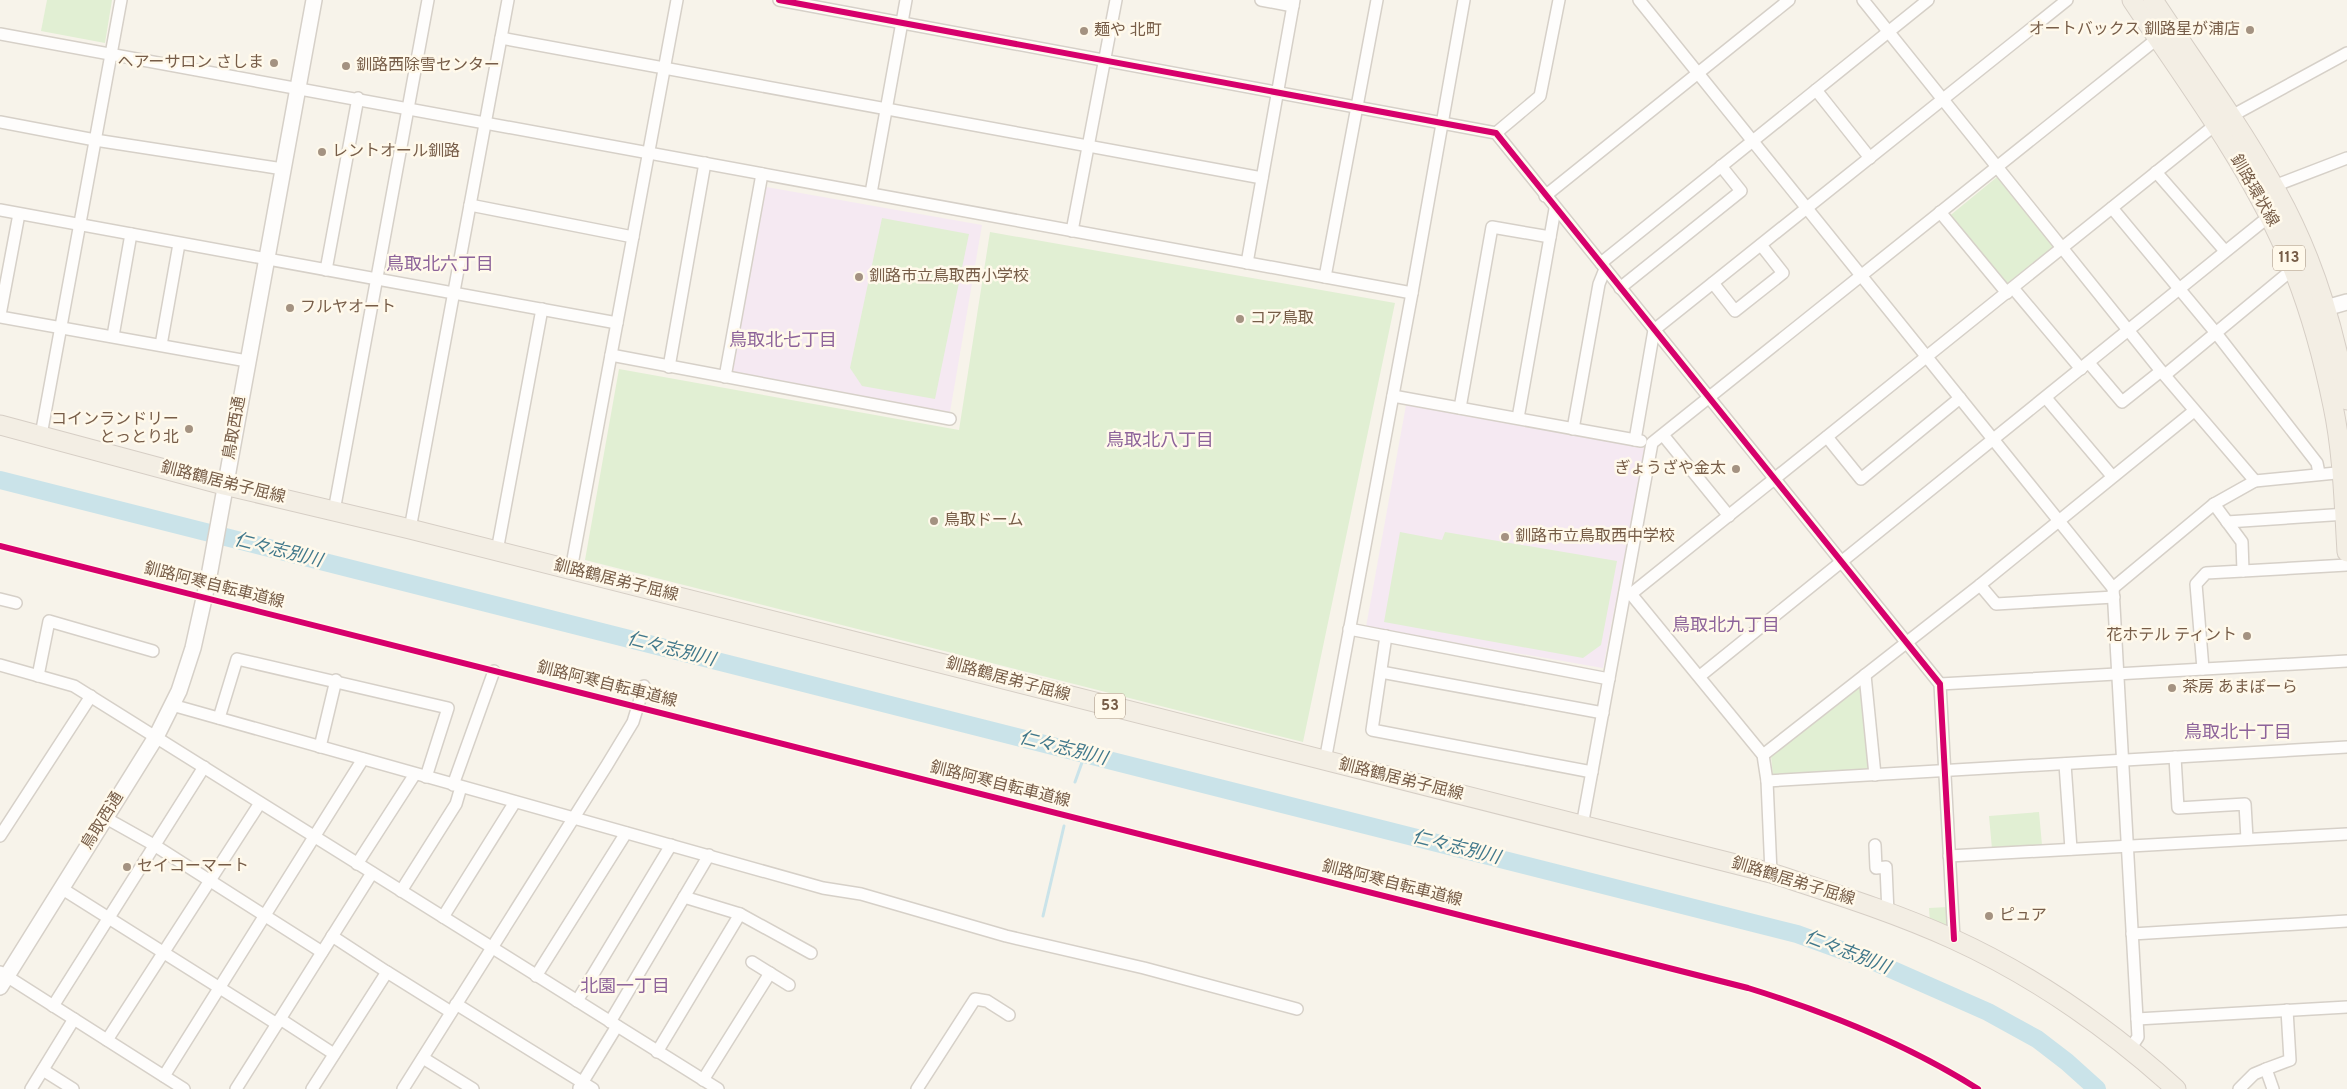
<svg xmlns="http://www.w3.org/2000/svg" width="2347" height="1089" viewBox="0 0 2347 1089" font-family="Overpass,'Noto Sans JP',sans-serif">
  <rect width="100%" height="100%" fill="#f7f3ea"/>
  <g fill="#f5e9f2">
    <polygon points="761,186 982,225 950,412 731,373"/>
    <polygon points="1406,405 1645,448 1603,668 1366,627"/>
  </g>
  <g fill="#e1efd3">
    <polygon points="47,0 112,0 105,43 41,31"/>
    <polygon points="1997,177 2054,247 2004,287 1947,218"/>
    <polygon points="882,218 969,234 935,399 862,386 850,368"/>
    <polygon points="990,232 1395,303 1303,742 585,560 619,369 959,430"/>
    <polygon points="1400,532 1442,540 1445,532 1617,561 1601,645 1583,658 1384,622"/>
    <polygon points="1863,685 1871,771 1773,776 1771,756"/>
    <polygon points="2039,812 2042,845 1992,849 1989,816"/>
    <polygon points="1948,907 1950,932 1930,923 1929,908"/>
  </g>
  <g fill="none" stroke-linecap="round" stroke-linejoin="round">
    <g stroke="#cae3e9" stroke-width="3">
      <polyline points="1075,782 1085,754"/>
      <polyline points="1043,916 1064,826"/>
    </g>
    <polyline stroke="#cae3e9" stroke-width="18" points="0,480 1797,934 1877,963 1988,1012 2037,1039 2067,1062 2097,1089"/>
    <g stroke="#d6d0c8" stroke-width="14">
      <g id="minor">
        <polyline points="779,0 1496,133 1940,684 1954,939"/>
        <polyline points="1261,0 1293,6"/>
        <polyline points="1639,0 2113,588 2138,1037 2130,1049"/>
        <polyline points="1863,0 2161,371 2255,481"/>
        <polyline points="0,34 1412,293"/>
        <polyline points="501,38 1262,178"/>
        <polyline points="1816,90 1870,158"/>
        <polyline points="0,122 95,140 283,169"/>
        <polyline points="1496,133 1540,96 1559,0"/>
        <polyline points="2156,172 2225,251"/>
        <polyline points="2274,186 2347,158"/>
        <polyline points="871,193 906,0"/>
        <polyline points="1545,196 1789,0"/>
        <polyline points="470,205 633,237"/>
        <polyline points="2112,208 2216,333 2317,463 2319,473"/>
        <polyline points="0,210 617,323"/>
        <polyline points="1940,212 2007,293"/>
        <polyline points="1072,231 1116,0"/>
        <polyline points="1247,263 1294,0"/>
        <polyline points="1601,263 1928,0"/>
        <polyline points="326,270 358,98"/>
        <polyline points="1325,277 1377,0"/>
        <polyline points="1713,283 1735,311 1783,273 1761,245"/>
        <polyline points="1620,288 1741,191 1721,166"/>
        <polyline points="2013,288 2081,369"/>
        <polyline points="0,315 19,214"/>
        <polyline points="0,317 247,361"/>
        <polyline points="113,336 131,234"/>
        <polyline points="161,345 179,244"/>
        <polyline points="611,355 950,419"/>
        <polyline points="2089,363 2122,402 2161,371"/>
        <polyline points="669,367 705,163"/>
        <polyline points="2165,375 2293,269"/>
        <polyline points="725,377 762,174"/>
        <polyline points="1393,396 1641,441"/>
        <polyline points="2046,398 2112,476"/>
        <polyline points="1460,408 1492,227 1550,237"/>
        <polyline points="1518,418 1555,209"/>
        <polyline points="1573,429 1599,284 1605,269"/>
        <polyline points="41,435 121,0"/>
        <polyline points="1663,435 1729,516"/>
        <polyline points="1827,437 1861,479 1960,398"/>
        <polyline points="1635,440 1654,330 2067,0"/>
        <polyline points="334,511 428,0"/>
        <polyline points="2227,522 2347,514"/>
        <polyline points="410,529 508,0"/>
        <polyline points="497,551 542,309"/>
        <polyline points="571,570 677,0"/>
        <polyline points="2243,571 2347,565"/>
        <polyline points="1980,585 1996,604 2114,597"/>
        <polyline points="2113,588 2214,504 2255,481 2346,472"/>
        <polyline points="1625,593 1631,594 1763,755 1767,781 1771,873"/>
        <polyline points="1631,594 2215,125 2347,53"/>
        <polyline points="0,599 16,603"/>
        <polyline points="1349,629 1609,679"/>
        <polyline points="1386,636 1372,730 1592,772"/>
        <polyline points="0,665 74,686 718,1089"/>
        <polyline points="2203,669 2196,584 2206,573 2243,571 2242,542 2214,504"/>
        <polyline points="1381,672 1603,713"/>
        <polyline points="1865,675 1875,775"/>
        <polyline points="38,676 49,621 153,651"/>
        <polyline points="1700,676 2272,214"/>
        <polyline points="1940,684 2347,661"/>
        <polyline points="172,705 823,888 861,894 1006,936 1144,968 1297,1009"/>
        <polyline points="219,718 237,659 448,708 426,777"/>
        <polyline points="320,747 336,680"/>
        <polyline points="1763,755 1980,585 2194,411"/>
        <polyline points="2175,757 2178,808 2245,804 2247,839"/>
        <polyline points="1325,761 1412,293 1464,0"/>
        <polyline points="2065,764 2071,849"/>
        <polyline points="1767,781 2347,747"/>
        <polyline points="453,785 494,671"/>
        <polyline points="104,817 154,845 322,952"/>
        <polyline points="1582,826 1652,443 2163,34"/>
        <polyline points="0,836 91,696"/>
        <polyline points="1875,845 1876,868 1886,867 1888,913"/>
        <polyline points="1949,856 2347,834"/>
        <polyline points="357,864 415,774"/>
        <polyline points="61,888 277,1024"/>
        <polyline points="401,891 456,804 461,787"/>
        <polyline points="684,897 740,914 811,953"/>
        <polyline points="443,917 515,802"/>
        <polyline points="2132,934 2347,921"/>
        <polyline points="332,936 387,972"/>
        <polyline points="752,962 789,985"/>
        <polyline points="0,972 184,1089"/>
        <polyline points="536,976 626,833"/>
        <polyline points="577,1001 671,845"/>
        <polyline points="456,1004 593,1089"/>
        <polyline points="53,1006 204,767"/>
        <polyline points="280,1019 334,1054"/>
        <polyline points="2137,1019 2347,1007"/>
        <polyline points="610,1022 709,855"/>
        <polyline points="107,1040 260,803"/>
        <polyline points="657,1052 740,914"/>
        <polyline points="423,1058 473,1089"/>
        <polyline points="2266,1069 2290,1060 2287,1010"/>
        <polyline points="43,1070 73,1089"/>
        <polyline points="164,1076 363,759"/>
        <polyline points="703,1080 770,973"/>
        <polyline points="579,1088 617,1026"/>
        <polyline points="31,1089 74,1019"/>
        <polyline points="236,1089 372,873"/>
        <polyline points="312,1089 387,972 451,1012"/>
        <polyline points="403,1089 607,765 633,722 644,686"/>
        <polyline points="917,1089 975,999 987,1001 1009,1015"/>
        <polyline points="2239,1089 2254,1074 2266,1069 2273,1089"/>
      </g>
    </g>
    <g stroke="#d6d0c8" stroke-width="18">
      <g id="tertiary">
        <polyline points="2315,311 2347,302"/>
        <polyline points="0,987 156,737 179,691 193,648 209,576 314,0"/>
      </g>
    </g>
    <g stroke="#d6cec5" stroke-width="21">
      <g id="primary">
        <path d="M2132 0C2185 80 2245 159 2284 247 2307 298 2322 352 2333 406 2343 453 2344 504 2347 552"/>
        <path d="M2153 0C2193 61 2237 121 2273 185 2311 251 2334 325 2347 400"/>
        <path d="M0 425 224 485 410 529 1771 873C1832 893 1894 912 1953 939 2034 976 2111 1030 2176 1089"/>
      </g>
    </g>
    <use href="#minor" stroke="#fefdfc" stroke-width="11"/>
    <use href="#tertiary" stroke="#fefdfc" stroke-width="15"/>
    <use href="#primary" stroke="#f3eee4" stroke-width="19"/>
    <g stroke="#fff9eb" stroke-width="9">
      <g id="cycleway">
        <polyline points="779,0 1496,133 1940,684 1954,939"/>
        <path d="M0 546 1748 988C1829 1013 1907 1044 1978 1089"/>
      </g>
    </g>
    <use href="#cycleway" stroke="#d6006c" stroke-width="6"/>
  </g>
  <g fill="#a49281" stroke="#fff9eb" stroke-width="2">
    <circle cx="2250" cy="30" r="5"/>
    <circle cx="1084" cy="31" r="5"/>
    <circle cx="274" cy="63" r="5"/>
    <circle cx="346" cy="66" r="5"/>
    <circle cx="322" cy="152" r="5"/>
    <circle cx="859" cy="277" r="5"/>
    <circle cx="290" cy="308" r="5"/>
    <circle cx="1240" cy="319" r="5"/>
    <circle cx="189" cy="429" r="5"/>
    <circle cx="1736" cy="469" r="5"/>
    <circle cx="934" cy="521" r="5"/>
    <circle cx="1505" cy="537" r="5"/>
    <circle cx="2247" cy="636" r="5"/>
    <circle cx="2172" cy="688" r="5"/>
    <circle cx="127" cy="867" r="5"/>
    <circle cx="1989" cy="916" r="5"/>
  </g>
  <g text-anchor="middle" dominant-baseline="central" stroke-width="5" stroke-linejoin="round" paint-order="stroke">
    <g fill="#fff9eb" stroke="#a08c79" stroke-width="1">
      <rect x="2273" y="245.5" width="32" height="25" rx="4"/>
      <rect x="1095" y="693.5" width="30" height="25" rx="4"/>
    </g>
    <g font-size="15" font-weight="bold" fill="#775d48">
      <text x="2289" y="258">113</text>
      <text x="1110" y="706">53</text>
    </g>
    <g font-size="16" fill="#775d48" stroke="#fff9eb" text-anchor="start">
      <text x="2240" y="30" text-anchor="end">オートバックス 釧路星が浦店</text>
      <text x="1094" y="31">麺や 北町</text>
      <text x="264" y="63" text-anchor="end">ヘアーサロン さしま</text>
      <text x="356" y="66">釧路西除雪センター</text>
      <text x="332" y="152">レントオール釧路</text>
      <text x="869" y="277">釧路市立鳥取西小学校</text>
      <text x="300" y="308">フルヤオート</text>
      <text x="1250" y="319">コア鳥取</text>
      <text x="179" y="420" text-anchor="end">コインランドリー<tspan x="179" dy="18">とっとり北</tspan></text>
      <text x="1726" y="469" text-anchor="end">ぎょうざや金太</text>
      <text x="944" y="521">鳥取ドーム</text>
      <text x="1515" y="537">釧路市立鳥取西中学校</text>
      <text x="2237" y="636" text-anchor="end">花ホテル ティント</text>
      <text x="2182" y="688">茶房 あまぽーら</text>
      <text x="137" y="867">セイコーマート</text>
      <text x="1999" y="916">ピュア</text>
    </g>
    <g font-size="16" fill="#775d48" stroke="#fff9eb">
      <text transform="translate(2254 191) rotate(60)">釧路環状線</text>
      <text transform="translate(235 428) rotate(-80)">鳥取西通</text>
      <text transform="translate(223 483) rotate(14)">釧路鶴居弟子屈線</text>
      <text transform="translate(616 581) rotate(14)">釧路鶴居弟子屈線</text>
      <text transform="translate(214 586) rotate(14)">釧路阿寒自転車道線</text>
      <text transform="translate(1008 680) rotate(15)">釧路鶴居弟子屈線</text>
      <text transform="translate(607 685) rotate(14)">釧路阿寒自転車道線</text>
      <text transform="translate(1401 780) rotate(14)">釧路鶴居弟子屈線</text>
      <text transform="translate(1000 785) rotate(14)">釧路阿寒自転車道線</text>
      <text transform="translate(103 821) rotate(-58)">鳥取西通</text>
      <text transform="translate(1793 882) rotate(17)">釧路鶴居弟子屈線</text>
      <text transform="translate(1392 884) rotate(14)">釧路阿寒自転車道線</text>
    </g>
    <g font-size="18" fill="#8d639a" stroke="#fff9eb">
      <text x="440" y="265">鳥取北六丁目</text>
      <text x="783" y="341">鳥取北七丁目</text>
      <text x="1160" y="441">鳥取北八丁目</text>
      <text x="1726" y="626">鳥取北九丁目</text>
      <text x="2238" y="733">鳥取北十丁目</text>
      <text x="625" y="987">北園一丁目</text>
    </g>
    <g font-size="18" font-style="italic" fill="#41788b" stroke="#fff9eb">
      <text transform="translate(278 551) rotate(14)">仁々志別川</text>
      <text transform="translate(671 650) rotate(14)">仁々志別川</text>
      <text transform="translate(1063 749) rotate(14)">仁々志別川</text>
      <text transform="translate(1456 848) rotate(14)">仁々志別川</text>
      <text transform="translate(1847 953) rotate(21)">仁々志別川</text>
    </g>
  </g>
</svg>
